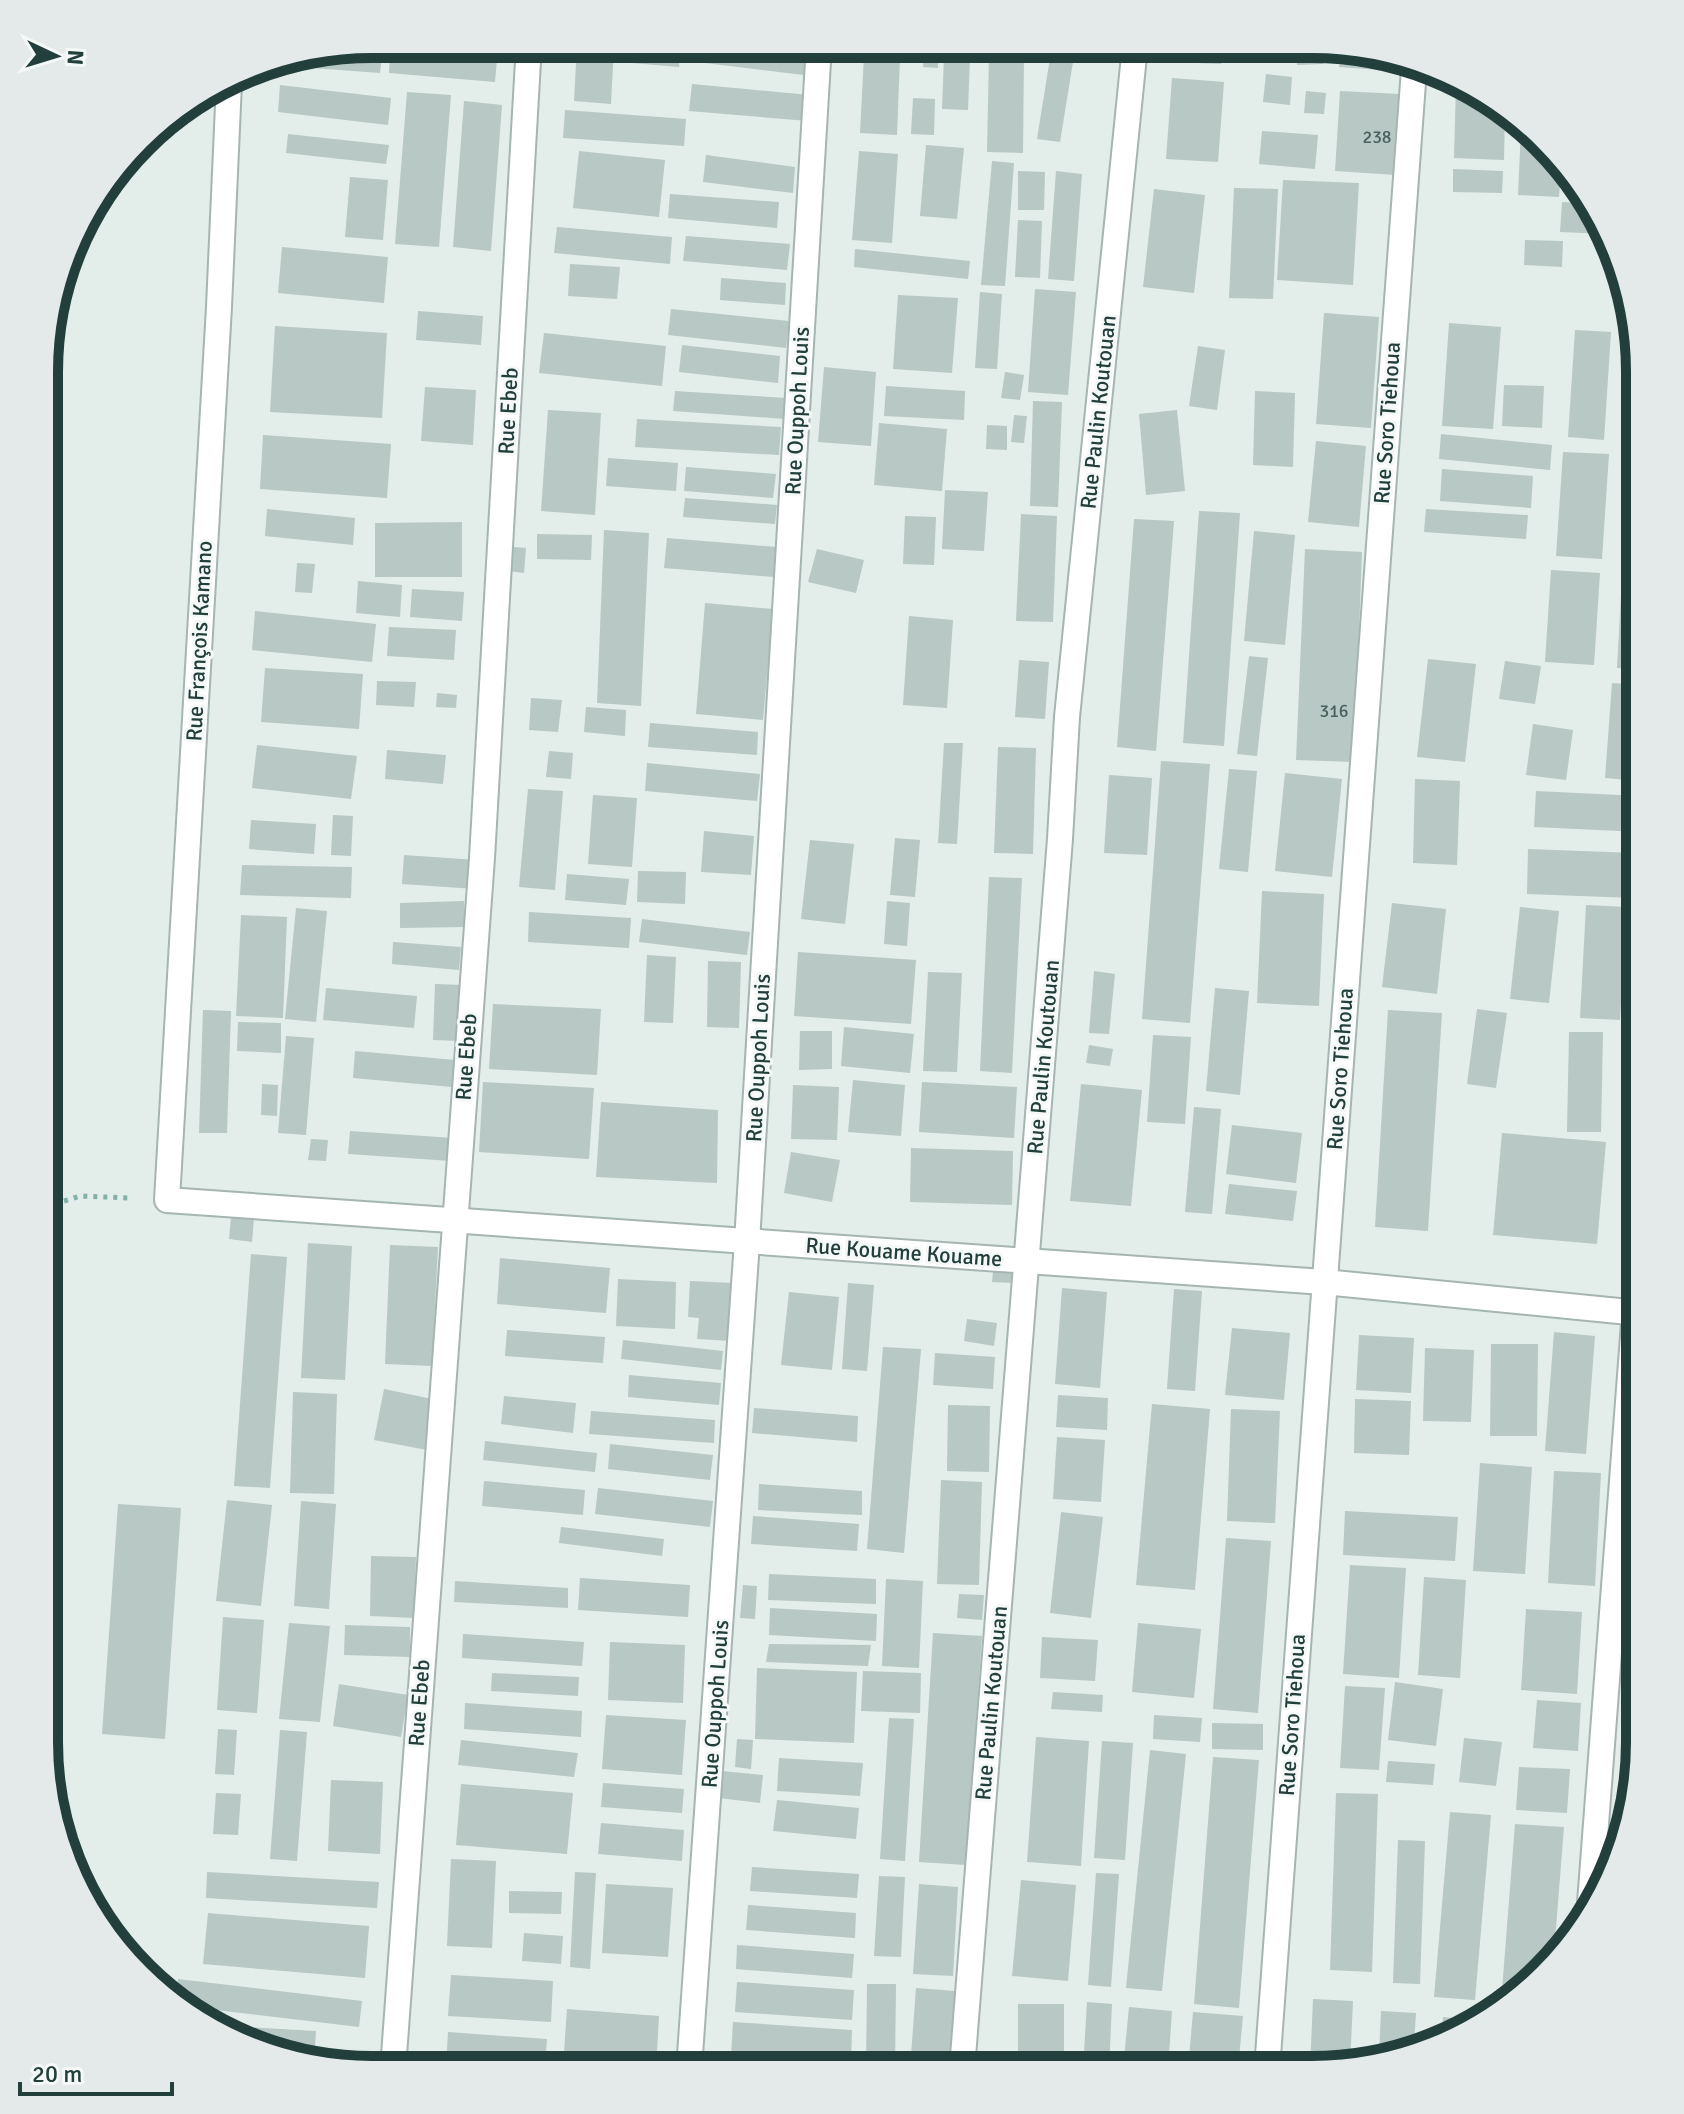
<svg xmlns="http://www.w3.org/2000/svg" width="1684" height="2114" viewBox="0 0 1684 2114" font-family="Signika,sans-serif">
  <rect width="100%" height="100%" fill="#e3edea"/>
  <g fill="#b8c8c4">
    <polygon points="372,44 383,44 380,73 312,68 314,54"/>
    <polygon points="577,45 614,45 611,104 574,101"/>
    <polygon points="622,45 680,45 679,67 620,62"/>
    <polygon points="692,45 739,45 806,53 804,75 689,61"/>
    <polygon points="924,46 938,46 938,68 923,67"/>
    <polygon points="1173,46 1222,46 1221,64 1172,62"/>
    <polygon points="1244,47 1286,47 1284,59 1243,55"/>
    <polygon points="1296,47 1322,47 1323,64 1297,65"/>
    <polygon points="1341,47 1356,47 1393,61 1393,71 1339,67"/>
    <polygon points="390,51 497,59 495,82 389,73"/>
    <polygon points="989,54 1024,54 1023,153 987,152"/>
    <polygon points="864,55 900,57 897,135 860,133"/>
    <polygon points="944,56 970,57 968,110 942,109"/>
    <polygon points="1050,58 1073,62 1060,142 1037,139"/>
    <polygon points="1266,74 1292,77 1290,105 1263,102"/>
    <polygon points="1172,78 1224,82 1218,162 1166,159"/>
    <polygon points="692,84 810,95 808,121 689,111"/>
    <polygon points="280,85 391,98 388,125 278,112"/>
    <polygon points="1456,85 1495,99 1505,111 1504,160 1454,158"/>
    <polygon points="1306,91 1326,93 1324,114 1304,113"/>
    <polygon points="1340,91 1400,94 1396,175 1335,171"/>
    <polygon points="407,92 451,95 439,247 395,244"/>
    <polygon points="913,98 935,99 934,135 911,134"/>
    <polygon points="464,101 502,105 491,251 453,247"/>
    <polygon points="565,110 686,119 684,146 563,138"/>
    <polygon points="1521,128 1561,170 1559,197 1518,195"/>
    <polygon points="1262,131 1318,135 1315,169 1259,164"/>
    <polygon points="288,134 389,145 386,164 286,153"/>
    <polygon points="926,145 964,148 957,219 920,216"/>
    <polygon points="579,151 665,160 659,217 573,208"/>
    <polygon points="859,151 898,154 892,243 852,240"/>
    <polygon points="706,155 795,167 793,193 703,182"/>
    <polygon points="992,161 1014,163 1005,286 981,285"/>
    <polygon points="1453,169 1503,171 1502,193 1453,192"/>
    <polygon points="1018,171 1045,172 1044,210 1018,210"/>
    <polygon points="1056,171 1082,174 1074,281 1048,279"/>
    <polygon points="350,177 388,180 383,240 345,237"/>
    <polygon points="1283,180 1359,183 1353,285 1277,280"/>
    <polygon points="1234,188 1278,189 1273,299 1229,298"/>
    <polygon points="1154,189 1205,195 1194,293 1143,287"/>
    <polygon points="670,194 779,202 777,228 668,218"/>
    <polygon points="1562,202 1593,204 1607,234 1560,232"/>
    <polygon points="1018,220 1042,221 1040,278 1015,277"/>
    <polygon points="557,227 672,237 670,264 554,253"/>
    <polygon points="686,236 790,244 787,270 683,261"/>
    <polygon points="1525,240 1563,241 1562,267 1524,265"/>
    <polygon points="282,247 388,257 384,303 278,293"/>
    <polygon points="855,249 970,261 968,279 854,267"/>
    <polygon points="570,264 620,267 617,299 568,296"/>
    <polygon points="721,278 786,283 785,305 720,300"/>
    <polygon points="1035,289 1076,292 1068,395 1028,392"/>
    <polygon points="980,292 1002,294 997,369 975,368"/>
    <polygon points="898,295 958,298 952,373 893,369"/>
    <polygon points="671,309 789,321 786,348 668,335"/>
    <polygon points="418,311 483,316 481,345 416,340"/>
    <polygon points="1324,313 1379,317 1371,428 1316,424"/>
    <polygon points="1449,323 1501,327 1493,429 1442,426"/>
    <polygon points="275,326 387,333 382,418 270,412"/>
    <polygon points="1575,330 1611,332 1604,440 1568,437"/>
    <polygon points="544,333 666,346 662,386 539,373"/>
    <polygon points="682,345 780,356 778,383 679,372"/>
    <polygon points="1198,346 1225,350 1217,410 1189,406"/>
    <polygon points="1637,363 1640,371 1640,434 1633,434"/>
    <polygon points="824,367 876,372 871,446 818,442"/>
    <polygon points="1005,372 1024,375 1020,400 1001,398"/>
    <polygon points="1504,385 1544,386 1542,428 1502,426"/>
    <polygon points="886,386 965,391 964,420 884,416"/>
    <polygon points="425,387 476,390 473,445 421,441"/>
    <polygon points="675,391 787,398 785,419 673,411"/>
    <polygon points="1255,391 1295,393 1293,467 1253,465"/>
    <polygon points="1033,401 1062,402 1058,507 1030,506"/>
    <polygon points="548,410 601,413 595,515 541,511"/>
    <polygon points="1177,410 1185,491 1146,495 1139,414"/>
    <polygon points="1014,415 1027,416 1024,443 1011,442"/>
    <polygon points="637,419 781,427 779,455 635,447"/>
    <polygon points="879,423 947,429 942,491 874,485"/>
    <polygon points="987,425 1007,426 1007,450 986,449"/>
    <polygon points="1441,434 1552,445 1550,470 1439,459"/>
    <polygon points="263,435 391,444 387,498 260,489"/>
    <polygon points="1316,441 1366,446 1359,527 1308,522"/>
    <polygon points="1631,448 1640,449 1640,568 1623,567"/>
    <polygon points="1563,452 1609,454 1602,559 1556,556"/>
    <polygon points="608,458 678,463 676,491 606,486"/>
    <polygon points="686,467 776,474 773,498 684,491"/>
    <polygon points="1442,469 1533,476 1531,508 1440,501"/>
    <polygon points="945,490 988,492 984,551 942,549"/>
    <polygon points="685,498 777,505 775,524 683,517"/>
    <polygon points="267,509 355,518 353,545 265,536"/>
    <polygon points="1426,509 1528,515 1526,539 1424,532"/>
    <polygon points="1199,511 1240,513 1224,746 1183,743"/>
    <polygon points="1021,514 1057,516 1053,622 1016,621"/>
    <polygon points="905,516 936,517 934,565 903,564"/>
    <polygon points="1134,519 1174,521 1156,751 1117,747"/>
    <polygon points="462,522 462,577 375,577 375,523"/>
    <polygon points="604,530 649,533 641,706 597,703"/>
    <polygon points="1254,531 1295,535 1285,645 1244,641"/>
    <polygon points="537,534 592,535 591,560 537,559"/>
    <polygon points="667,538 776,547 774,577 664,568"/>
    <polygon points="503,546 526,548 524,573 501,570"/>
    <polygon points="817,549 864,560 856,593 808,582"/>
    <polygon points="1305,549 1362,552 1354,762 1296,760"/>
    <polygon points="297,563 315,564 312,593 295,592"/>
    <polygon points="1551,570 1600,573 1594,665 1545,662"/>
    <polygon points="1622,578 1640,579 1640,669 1617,668"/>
    <polygon points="358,581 402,585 400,617 356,613"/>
    <polygon points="412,589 464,592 462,621 410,617"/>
    <polygon points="705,603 773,609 763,720 696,714"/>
    <polygon points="255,611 376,624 372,662 252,650"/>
    <polygon points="909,616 953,620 947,708 903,705"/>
    <polygon points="389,627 456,630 454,660 387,656"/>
    <polygon points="1249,656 1268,658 1257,756 1237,754"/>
    <polygon points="1428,659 1476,664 1465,762 1417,757"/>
    <polygon points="1019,660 1049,662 1045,719 1015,717"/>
    <polygon points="1505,661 1541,666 1535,704 1499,699"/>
    <polygon points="265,668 363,674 359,729 261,722"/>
    <polygon points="377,681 416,682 414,707 376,705"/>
    <polygon points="1612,683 1640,685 1640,781 1605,778"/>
    <polygon points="437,693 457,695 456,708 436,707"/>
    <polygon points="531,698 562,700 558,732 529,730"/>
    <polygon points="586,707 626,710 625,736 584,732"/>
    <polygon points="650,723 758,732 757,755 648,747"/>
    <polygon points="1533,724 1573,730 1566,780 1526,775"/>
    <polygon points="944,743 963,743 957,844 938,843"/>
    <polygon points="257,745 357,756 351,799 252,788"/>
    <polygon points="998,747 1036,748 1033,854 994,853"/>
    <polygon points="387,750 446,755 443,784 385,779"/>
    <polygon points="549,751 573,753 571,779 546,777"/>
    <polygon points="1161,761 1210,764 1190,1023 1142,1019"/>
    <polygon points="647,763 760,774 757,801 645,791"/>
    <polygon points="1229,769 1257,771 1248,872 1219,869"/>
    <polygon points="1285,773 1342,779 1332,877 1275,871"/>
    <polygon points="1109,775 1152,778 1147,855 1104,853"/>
    <polygon points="1415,779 1460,781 1457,865 1413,863"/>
    <polygon points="528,789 563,791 555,890 519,887"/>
    <polygon points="1536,791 1640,796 1640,832 1534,827"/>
    <polygon points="593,795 637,798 632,867 588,864"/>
    <polygon points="333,815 353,816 351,856 331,855"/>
    <polygon points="251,820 316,824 314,854 249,849"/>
    <polygon points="704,831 754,836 751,875 701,872"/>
    <polygon points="895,838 920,840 915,897 890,895"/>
    <polygon points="810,840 854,844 845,924 801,919"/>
    <polygon points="1528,849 1635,853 1633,898 1527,894"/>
    <polygon points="404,855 477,860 475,889 402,884"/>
    <polygon points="242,865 352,867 351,898 240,895"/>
    <polygon points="638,871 686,872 685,904 637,902"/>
    <polygon points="567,874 629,879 626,905 565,900"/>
    <polygon points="989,877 1022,878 1012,1073 980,1071"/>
    <polygon points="1262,891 1324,894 1319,1006 1257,1003"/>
    <polygon points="464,901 465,927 400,928 400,903"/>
    <polygon points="887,901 910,903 907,946 884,944"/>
    <polygon points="1392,903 1446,909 1437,994 1382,987"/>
    <polygon points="1586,905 1627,907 1620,1020 1580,1018"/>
    <polygon points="1520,907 1559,911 1549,1003 1510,999"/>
    <polygon points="296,908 327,911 316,1022 285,1019"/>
    <polygon points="529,912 631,918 629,948 528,942"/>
    <polygon points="241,915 287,917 283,1018 236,1016"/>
    <polygon points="642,919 750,932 747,955 639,942"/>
    <polygon points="393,942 461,947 459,970 392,964"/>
    <polygon points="798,952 916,960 911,1024 794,1016"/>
    <polygon points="647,955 676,957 673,1023 644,1022"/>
    <polygon points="708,961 741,962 739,1028 707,1027"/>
    <polygon points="1094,971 1115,974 1109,1034 1089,1033"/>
    <polygon points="928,972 962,973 957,1072 923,1071"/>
    <polygon points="435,984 463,985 461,1041 433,1040"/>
    <polygon points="326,988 417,996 414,1028 323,1020"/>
    <polygon points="1215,988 1249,991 1240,1095 1206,1091"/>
    <polygon points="493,1004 601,1009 597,1075 489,1069"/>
    <polygon points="1477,1009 1507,1013 1496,1088 1467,1084"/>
    <polygon points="203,1010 231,1011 227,1133 199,1133"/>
    <polygon points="1388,1010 1442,1013 1428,1231 1375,1227"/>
    <polygon points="238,1022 281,1023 281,1053 237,1051"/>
    <polygon points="844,1027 914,1034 910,1073 841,1066"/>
    <polygon points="800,1031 832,1031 832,1069 799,1070"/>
    <polygon points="1569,1032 1603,1032 1601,1132 1567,1132"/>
    <polygon points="1153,1035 1191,1037 1185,1124 1147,1122"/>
    <polygon points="286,1036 314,1038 306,1135 278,1133"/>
    <polygon points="1089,1045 1113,1049 1110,1066 1086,1063"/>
    <polygon points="355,1051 455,1060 452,1087 353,1078"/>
    <polygon points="853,1080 905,1085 901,1136 848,1132"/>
    <polygon points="483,1082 594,1088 589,1159 479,1152"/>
    <polygon points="922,1082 1017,1087 1014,1138 919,1132"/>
    <polygon points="262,1084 278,1085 277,1116 261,1115"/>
    <polygon points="1081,1084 1142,1090 1131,1206 1070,1201"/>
    <polygon points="793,1085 839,1087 837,1140 791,1139"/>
    <polygon points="601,1102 718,1110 717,1183 596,1177"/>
    <polygon points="1194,1107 1221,1109 1212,1214 1185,1212"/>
    <polygon points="1232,1125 1302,1133 1296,1183 1226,1174"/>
    <polygon points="350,1131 453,1138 451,1161 348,1154"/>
    <polygon points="1502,1133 1606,1142 1597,1244 1493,1235"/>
    <polygon points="311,1139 328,1140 326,1161 308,1160"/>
    <polygon points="911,1148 1013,1151 1012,1205 910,1202"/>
    <polygon points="791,1152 840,1160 832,1202 784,1193"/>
    <polygon points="1229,1184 1297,1191 1293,1221 1225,1214"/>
    <polygon points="231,1217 254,1218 252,1242 229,1239"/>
    <polygon points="308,1243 352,1246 345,1380 301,1378"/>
    <polygon points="390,1245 438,1247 432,1366 385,1364"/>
    <polygon points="251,1254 287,1257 270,1488 234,1486"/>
    <polygon points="500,1258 610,1268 606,1313 497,1304"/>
    <polygon points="994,1261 1015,1262 1013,1283 992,1282"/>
    <polygon points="618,1279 676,1282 675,1329 616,1326"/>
    <polygon points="690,1281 734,1283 731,1341 697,1339 699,1318 688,1317"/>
    <polygon points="848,1283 874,1285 867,1371 842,1369"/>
    <polygon points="1062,1288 1107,1292 1100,1388 1055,1384"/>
    <polygon points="1174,1289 1202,1291 1195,1391 1167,1389"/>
    <polygon points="789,1292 839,1297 832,1370 781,1365"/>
    <polygon points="967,1319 997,1323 994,1346 964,1341"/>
    <polygon points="1232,1328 1290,1333 1284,1400 1225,1395"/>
    <polygon points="507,1330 605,1337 603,1363 505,1356"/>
    <polygon points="1554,1332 1595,1336 1586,1454 1545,1451"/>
    <polygon points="1359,1335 1414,1338 1411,1393 1356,1390"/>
    <polygon points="623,1340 723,1351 721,1370 621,1359"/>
    <polygon points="1491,1344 1538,1344 1537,1436 1490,1436"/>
    <polygon points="883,1347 921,1349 904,1553 867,1549"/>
    <polygon points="1425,1348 1474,1350 1471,1422 1423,1421"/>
    <polygon points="935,1353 995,1357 993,1389 933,1385"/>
    <polygon points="629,1375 721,1383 719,1405 628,1397"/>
    <polygon points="384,1389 437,1400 427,1450 374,1440"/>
    <polygon points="293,1392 337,1394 334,1494 290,1493"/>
    <polygon points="1058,1395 1108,1398 1107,1430 1056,1427"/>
    <polygon points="504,1396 576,1403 573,1433 501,1424"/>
    <polygon points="1355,1399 1411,1401 1409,1455 1354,1453"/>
    <polygon points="1152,1404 1210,1409 1195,1590 1136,1585"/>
    <polygon points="948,1405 990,1406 989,1472 947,1471"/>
    <polygon points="754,1408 858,1416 857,1442 752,1433"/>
    <polygon points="1231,1409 1280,1411 1275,1523 1227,1521"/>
    <polygon points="591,1411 715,1420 714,1443 589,1434"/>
    <polygon points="1057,1437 1105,1440 1101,1502 1053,1499"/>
    <polygon points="485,1441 597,1453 595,1472 483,1460"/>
    <polygon points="610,1444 713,1455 710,1480 608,1469"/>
    <polygon points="1480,1463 1532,1467 1525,1574 1473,1571"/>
    <polygon points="1554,1471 1601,1473 1595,1586 1548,1583"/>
    <polygon points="941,1480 982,1482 979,1585 937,1584"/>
    <polygon points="484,1481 585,1490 583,1515 482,1506"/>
    <polygon points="759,1484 862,1491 862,1515 758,1510"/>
    <polygon points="598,1488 713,1501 710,1527 595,1514"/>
    <polygon points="227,1500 272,1505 261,1606 216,1601"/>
    <polygon points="301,1501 336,1504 329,1609 294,1606"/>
    <polygon points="118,1504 181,1508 165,1739 102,1734"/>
    <polygon points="1345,1511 1458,1517 1455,1561 1343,1555"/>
    <polygon points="1061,1512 1103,1517 1091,1618 1050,1613"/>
    <polygon points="753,1516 859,1524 857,1551 751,1544"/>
    <polygon points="561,1527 664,1539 662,1556 559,1543"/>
    <polygon points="1226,1538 1271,1541 1258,1713 1213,1709"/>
    <polygon points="371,1556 416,1557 414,1618 370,1616"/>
    <polygon points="1350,1565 1406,1568 1399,1678 1343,1674"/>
    <polygon points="769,1574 876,1579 876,1604 768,1600"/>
    <polygon points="1424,1577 1466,1580 1460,1678 1418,1675"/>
    <polygon points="580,1578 690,1585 688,1617 578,1610"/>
    <polygon points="886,1579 923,1581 919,1668 882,1666"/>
    <polygon points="455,1581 568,1588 568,1608 454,1602"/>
    <polygon points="743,1585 757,1586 755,1619 740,1618"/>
    <polygon points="959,1594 984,1595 982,1620 957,1618"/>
    <polygon points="770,1608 877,1614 876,1641 769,1635"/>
    <polygon points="1526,1609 1582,1612 1577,1694 1521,1690"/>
    <polygon points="223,1617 264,1620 257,1713 217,1710"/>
    <polygon points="289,1623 330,1626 320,1722 279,1719"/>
    <polygon points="1138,1623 1201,1629 1194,1698 1132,1692"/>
    <polygon points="345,1625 410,1627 410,1657 344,1655"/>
    <polygon points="933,1633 982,1636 966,1865 919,1862"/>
    <polygon points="463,1634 584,1642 582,1666 462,1658"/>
    <polygon points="1042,1637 1098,1640 1095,1681 1040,1678"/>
    <polygon points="610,1642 685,1645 683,1703 608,1700"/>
    <polygon points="769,1644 871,1645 868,1666 766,1662"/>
    <polygon points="757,1668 857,1672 854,1743 755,1739"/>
    <polygon points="863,1671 921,1673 920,1713 861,1711"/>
    <polygon points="492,1673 579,1677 578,1696 491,1691"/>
    <polygon points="1395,1682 1443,1689 1436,1746 1388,1740"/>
    <polygon points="339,1684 408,1695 401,1737 333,1726"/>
    <polygon points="1345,1686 1385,1688 1379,1770 1340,1768"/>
    <polygon points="1053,1692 1103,1695 1102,1712 1051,1709"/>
    <polygon points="1537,1700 1581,1703 1578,1751 1533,1748"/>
    <polygon points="465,1703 582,1711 581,1737 464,1729"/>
    <polygon points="606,1715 686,1720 682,1775 602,1769"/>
    <polygon points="1154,1715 1202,1718 1200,1742 1153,1739"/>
    <polygon points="889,1718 914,1719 905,1861 880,1859"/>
    <polygon points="1212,1723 1263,1724 1263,1750 1212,1749"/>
    <polygon points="218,1729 237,1730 234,1775 215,1774"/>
    <polygon points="280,1730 307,1732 297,1861 270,1859"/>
    <polygon points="1036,1737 1089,1741 1081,1866 1027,1862"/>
    <polygon points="1464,1738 1502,1742 1496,1786 1459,1782"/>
    <polygon points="737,1739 753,1740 751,1769 735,1767"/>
    <polygon points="461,1740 578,1753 574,1777 458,1765"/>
    <polygon points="1102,1741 1133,1743 1125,1860 1094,1858"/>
    <polygon points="1150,1750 1186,1754 1162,1991 1126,1988"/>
    <polygon points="1213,1757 1259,1760 1239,2008 1194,2004"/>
    <polygon points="779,1758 863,1763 860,1796 777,1791"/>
    <polygon points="1388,1761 1435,1764 1433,1785 1386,1782"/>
    <polygon points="1519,1767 1570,1769 1567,1813 1516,1810"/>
    <polygon points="722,1771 763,1775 760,1803 719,1798"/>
    <polygon points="331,1780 383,1782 380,1854 328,1851"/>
    <polygon points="603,1783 684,1789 682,1813 601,1807"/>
    <polygon points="461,1784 573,1793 567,1854 456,1845"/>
    <polygon points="216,1793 241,1794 238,1835 213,1834"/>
    <polygon points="1336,1793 1378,1794 1372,1972 1330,1970"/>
    <polygon points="777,1800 859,1808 856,1839 773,1831"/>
    <polygon points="1450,1812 1491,1815 1475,2000 1434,1997"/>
    <polygon points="601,1823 684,1830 682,1861 598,1854"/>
    <polygon points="1515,1824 1564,1827 1554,1953 1501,2003"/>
    <polygon points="1398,1840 1425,1841 1420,1984 1393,1983"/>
    <polygon points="451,1859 496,1861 492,1948 447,1946"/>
    <polygon points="752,1867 859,1874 857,1898 750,1891"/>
    <polygon points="207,1872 379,1882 377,1908 206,1898"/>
    <polygon points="575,1872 596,1873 590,1969 570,1967"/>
    <polygon points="1096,1873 1119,1874 1111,1987 1088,1985"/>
    <polygon points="879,1876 905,1877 901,1957 874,1956"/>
    <polygon points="1021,1880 1076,1885 1068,1981 1012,1976"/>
    <polygon points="606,1884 673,1888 668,1957 602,1953"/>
    <polygon points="919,1884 958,1887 953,1976 913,1974"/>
    <polygon points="509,1891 562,1892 561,1914 509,1913"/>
    <polygon points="748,1905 856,1913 855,1938 746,1930"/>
    <polygon points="208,1913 369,1926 365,1978 203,1964"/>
    <polygon points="524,1933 563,1936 561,1964 522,1961"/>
    <polygon points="737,1945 854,1954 852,1978 736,1969"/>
    <polygon points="451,1975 553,1981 551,2022 448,2016"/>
    <polygon points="178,1979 362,2001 359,2027 182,2006 176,2000"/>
    <polygon points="737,1982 854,1990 852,2020 735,2012"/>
    <polygon points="867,1984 896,1984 895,2069 866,2069"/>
    <polygon points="916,1988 955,1991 950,2069 910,2069"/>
    <polygon points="1313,1999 1353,2001 1350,2064 1333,2069 1310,2069"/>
    <polygon points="1087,2002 1112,2004 1109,2069 1083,2069"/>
    <rect x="1018" y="2004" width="46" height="65"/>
    <polygon points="1129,2007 1172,2011 1168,2069 1123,2069"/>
    <polygon points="567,2009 659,2016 656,2069 563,2066"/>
    <polygon points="1381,2011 1416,2013 1414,2045 1379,2056"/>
    <polygon points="1193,2012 1243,2016 1238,2069 1188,2069"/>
    <polygon points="1443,2017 1475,2020 1474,2027 1442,2037"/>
    <polygon points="733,2022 852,2030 851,2064 731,2056"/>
    <polygon points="211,2025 316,2031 314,2062 267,2053"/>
    <polygon points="448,2032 547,2039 545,2069 446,2067"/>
    <polygon points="737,2063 787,2067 786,2069 736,2069"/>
  </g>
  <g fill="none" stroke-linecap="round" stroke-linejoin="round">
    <g stroke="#a5b5b2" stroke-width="28">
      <g id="minor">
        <polyline points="229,83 219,307 167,1200 1324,1282 1639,1313"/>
        <polyline points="1589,1916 1640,1244"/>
        <polyline points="393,2069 482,858 529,44"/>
        <polyline points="689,2069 747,1242 819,45"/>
        <polyline points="962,2069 1060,839 1067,717 1135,46"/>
        <polyline points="1267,2069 1414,69"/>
      </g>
    </g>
    <polyline stroke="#83b1aa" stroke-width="5" stroke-dasharray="4 6" stroke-linecap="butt" points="45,1207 80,1196 130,1198"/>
    <use href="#minor" stroke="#fff" stroke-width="24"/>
  </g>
  <g text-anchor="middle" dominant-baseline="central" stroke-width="6" stroke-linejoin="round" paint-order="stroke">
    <g font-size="18" fill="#48615e">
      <text x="1377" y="137">238</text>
      <text x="1334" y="711">316</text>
    </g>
    <g font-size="22" fill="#223f3c" stroke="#f4f9f8">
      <text transform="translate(508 411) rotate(-87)">Rue Ebeb</text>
      <text transform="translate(797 411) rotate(-87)">Rue Ouppoh Louis</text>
      <text transform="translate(1098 412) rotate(-84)">Rue Paulin Koutouan</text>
      <text transform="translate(1387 423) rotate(-86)">Rue Soro Tiehoua</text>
      <text transform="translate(199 641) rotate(-87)">Rue François Kamano</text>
      <text transform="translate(466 1057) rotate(-86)">Rue Ebeb</text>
      <text transform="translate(1043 1057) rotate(-85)">Rue Paulin Koutouan</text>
      <text transform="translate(758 1058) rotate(-87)">Rue Ouppoh Louis</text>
      <text transform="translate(1340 1069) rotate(-86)">Rue Soro Tiehoua</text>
      <text transform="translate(904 1252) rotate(4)">Rue Kouame Kouame</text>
      <text transform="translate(419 1703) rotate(-86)">Rue Ebeb</text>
      <text transform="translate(991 1703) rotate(-85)">Rue Paulin Koutouan</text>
      <text transform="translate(715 1704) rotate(-86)">Rue Ouppoh Louis</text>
      <text transform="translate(1292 1715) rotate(-86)">Rue Soro Tiehoua</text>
    </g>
  </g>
  <path d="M0 0H1684V2114H0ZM372 58H1312A314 314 0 0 1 1626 372V1742A314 314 0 0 1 1312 2056H372A314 314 0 0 1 58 1742V372A314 314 0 0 1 372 58Z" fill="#e3eae9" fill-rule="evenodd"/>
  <path fill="none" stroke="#223f3c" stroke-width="10" d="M372 58H1312A314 314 0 0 1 1626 372V1742A314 314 0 0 1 1312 2056H372A314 314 0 0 1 58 1742V372A314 314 0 0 1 372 58Z"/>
  <g transform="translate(56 56) rotate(94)" stroke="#f4f9f8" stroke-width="6" paint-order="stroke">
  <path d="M0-6L14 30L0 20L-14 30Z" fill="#223f3c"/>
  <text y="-12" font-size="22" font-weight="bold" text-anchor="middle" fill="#223f3c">N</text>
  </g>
  <path d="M20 2082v12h152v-12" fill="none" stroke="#223f3c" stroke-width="4"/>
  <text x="32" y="2082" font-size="24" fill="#223f3c" stroke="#f4f9f8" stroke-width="6" paint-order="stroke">20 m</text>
</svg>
